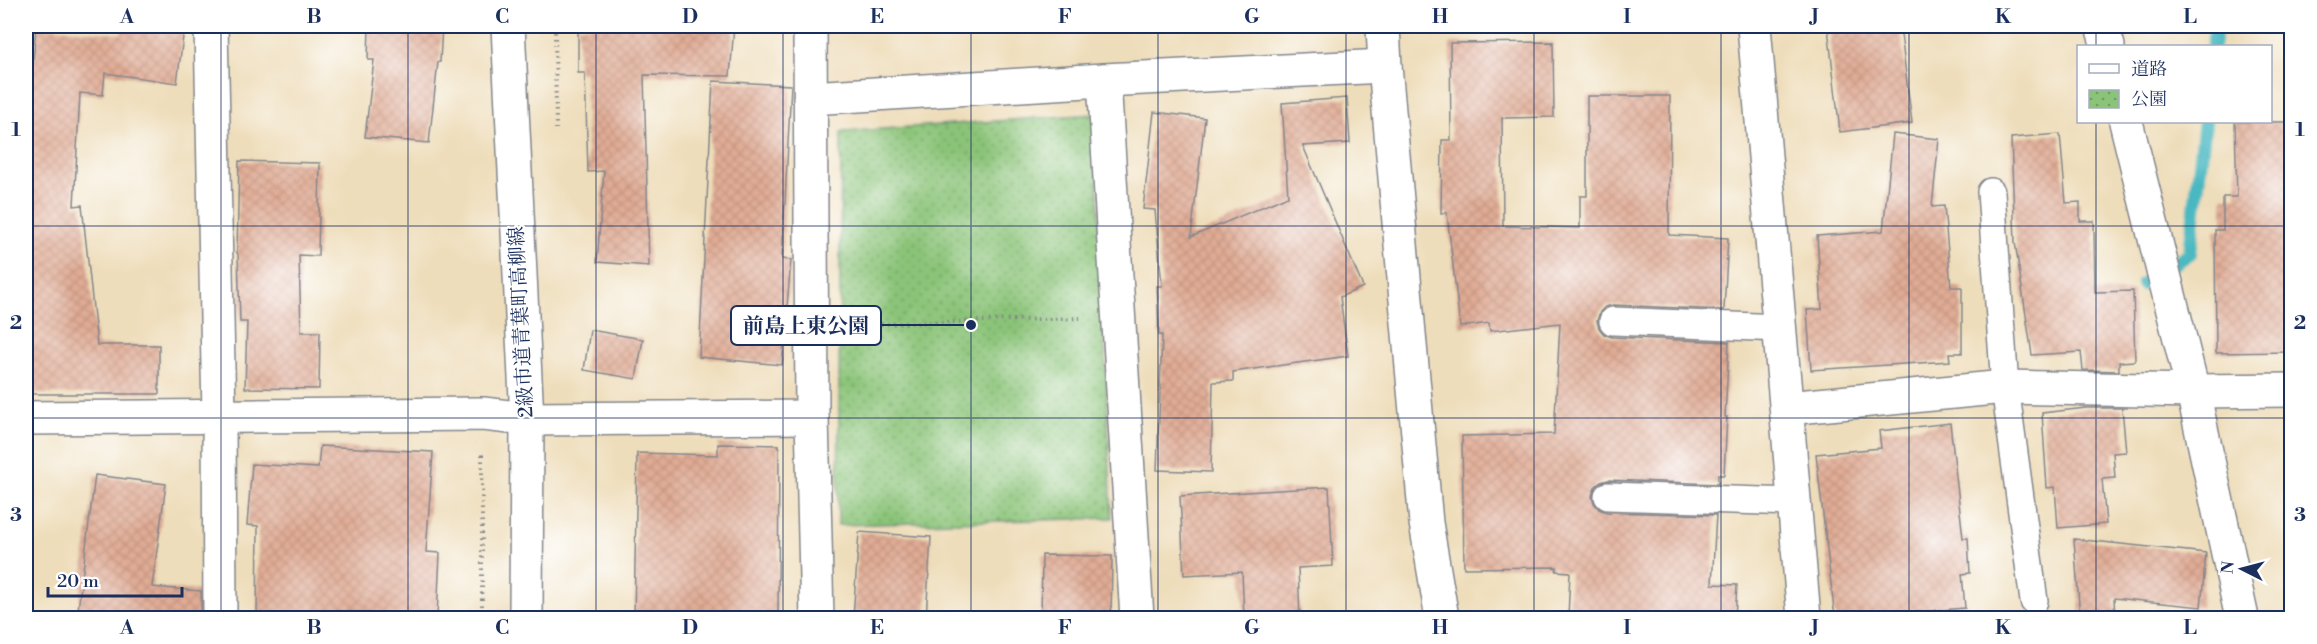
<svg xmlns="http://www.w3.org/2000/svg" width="2317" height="644" viewBox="0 0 2317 644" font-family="'Libre Bodoni','Noto Serif JP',serif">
  <defs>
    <pattern id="park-dots" width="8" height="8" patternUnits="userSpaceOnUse" patternTransform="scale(1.5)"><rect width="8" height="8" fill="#8bc478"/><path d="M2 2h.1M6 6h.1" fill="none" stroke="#71a066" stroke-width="1.8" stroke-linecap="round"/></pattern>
    <pattern id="building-cross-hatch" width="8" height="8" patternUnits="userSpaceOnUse" patternTransform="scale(1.5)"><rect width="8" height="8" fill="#e1ac94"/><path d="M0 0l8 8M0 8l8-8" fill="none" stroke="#c09482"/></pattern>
  </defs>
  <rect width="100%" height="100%" fill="#fff"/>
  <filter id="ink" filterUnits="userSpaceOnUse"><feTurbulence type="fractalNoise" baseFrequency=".0167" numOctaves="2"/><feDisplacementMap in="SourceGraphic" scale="12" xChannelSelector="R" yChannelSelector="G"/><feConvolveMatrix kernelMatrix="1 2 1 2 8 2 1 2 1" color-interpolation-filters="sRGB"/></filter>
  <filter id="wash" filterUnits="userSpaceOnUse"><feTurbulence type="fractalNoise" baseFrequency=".008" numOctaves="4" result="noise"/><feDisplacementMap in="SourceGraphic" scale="24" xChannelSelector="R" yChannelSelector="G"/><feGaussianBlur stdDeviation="1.35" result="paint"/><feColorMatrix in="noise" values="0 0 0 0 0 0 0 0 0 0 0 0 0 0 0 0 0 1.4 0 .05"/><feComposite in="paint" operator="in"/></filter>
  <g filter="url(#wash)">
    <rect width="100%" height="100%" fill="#eeddba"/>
    <polygon fill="url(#park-dots)" stroke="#537a6b" stroke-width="1.5" points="1095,114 1112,518 838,525 841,132"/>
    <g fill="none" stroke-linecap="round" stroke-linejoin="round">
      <g stroke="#49b8c1" stroke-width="14">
        <polyline points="2213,46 2216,26"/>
        <polyline points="2143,284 2190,253 2205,122"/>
      </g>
    </g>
    <g id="blocks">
      <g fill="url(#building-cross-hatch)">
        <polygon points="36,26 121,34 122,26 155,26 184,29 177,83 105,73 103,95 80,93 74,206 82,205 97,345 159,345 159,394 26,394 26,344 31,345 26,293 26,110 29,110"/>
        <polygon points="369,26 442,26 440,62 438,62 429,143 365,137 374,60 368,60"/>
        <polygon points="578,26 674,27 675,26 734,26 730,76 644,75 649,266 597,262 604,171 588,172 585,73 578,73"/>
        <polygon points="1851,26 1900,26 1912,123 1840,132 1828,28"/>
        <polygon points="1553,42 1554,117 1502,118 1503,226 1580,228 1580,196 1587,196 1587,96 1670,96 1669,235 1728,238 1724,310 1613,305 1605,307 1600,312 1597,321 1599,328 1604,334 1612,337 1729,342 1725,417 1727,417 1724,475 1718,475 1718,484 1608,480 1601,482 1595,487 1592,496 1594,503 1599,509 1607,512 1716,515 1712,584 1737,585 1735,618 1568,618 1570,572 1556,571 1557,567 1464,568 1462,436 1554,434 1560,323 1490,331 1489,323 1460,327 1447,213 1441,213 1442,140 1451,140 1450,43"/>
        <polygon points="713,81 791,85 782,259 791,260 782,365 699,357"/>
        <polygon points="1347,98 1350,143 1303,146 1363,287 1340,297 1348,356 1233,372 1233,381 1213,382 1211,472 1157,470 1162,335 1159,335 1157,286 1162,286 1155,210 1143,209 1154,112 1205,118 1191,237 1288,196 1282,103"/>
        <polygon points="2235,122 2292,122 2292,352 2216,353 2215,230 2223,230 2223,197 2237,197"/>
        <polygon points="1893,134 1939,139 1932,207 1944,206 1951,287 1962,287 1962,353 1949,353 1950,361 1811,370 1807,310 1822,309 1817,236 1883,231"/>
        <polygon points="2060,134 2066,203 2080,202 2080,221 2094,221 2095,292 2133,291 2135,361 2119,362 2119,371 2083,370 2081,352 2032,355 2015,242 2011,138"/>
        <polygon points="239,161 320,163 318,256 299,255 301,332 320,332 319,389 245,388 247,322 240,322 238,254 237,253"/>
        <polygon points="590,330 643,339 636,379 584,370"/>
        <polygon points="2086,408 2122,408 2126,452 2113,453 2115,478 2102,479 2106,524 2058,528 2055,487 2047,488 2042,413"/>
        <polygon points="1950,423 1963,538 1968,538 1970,573 1962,574 1965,608 1894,614 1894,618 1835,618 1816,454 1881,448 1879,431"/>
        <polygon points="718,444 779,445 778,618 634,618 637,453 718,455"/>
        <polygon points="320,446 433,452 426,552 440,553 437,618 337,611 336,618 257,618 258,526 247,525 252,464 318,468"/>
        <polygon points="95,475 166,484 152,587 201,591 201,618 77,618"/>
        <polygon points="1329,487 1333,566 1298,568 1300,618 1244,618 1242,572 1184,575 1180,496"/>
        <polygon points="859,532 931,537 926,618 853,618"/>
        <polygon points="2074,539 2206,553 2201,607 2114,598 2115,618 2080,618"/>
        <polygon points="1042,555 1112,556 1111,618 1041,618"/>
      </g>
    </g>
  </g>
  <g filter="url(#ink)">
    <use href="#blocks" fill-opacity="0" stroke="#84868c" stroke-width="1.5"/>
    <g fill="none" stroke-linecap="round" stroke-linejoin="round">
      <g stroke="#84868c" stroke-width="30">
        <g id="service">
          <polyline points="1991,192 2005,387 2034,601"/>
          <polyline points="1613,321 1780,328"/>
          <polyline points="1608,496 1795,502"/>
        </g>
      </g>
      <g stroke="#84868c" stroke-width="36">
        <g id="minor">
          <polyline points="211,26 219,415 220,618"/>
          <polyline points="810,26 812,417 817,618"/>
          <polyline points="1383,26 1385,66 1426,523 1442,618"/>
          <polyline points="1754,26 1804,618"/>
          <polyline points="2102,26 2108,46"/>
          <polyline points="1104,80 1137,618"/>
          <polyline points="810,98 1104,80 1385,66"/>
          <polyline points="2126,122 2193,391 2242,618"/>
          <polyline points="1787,408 2005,387 2193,391 2292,390"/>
          <polyline points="26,418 483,414 527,419 812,417"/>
        </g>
      </g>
      <g stroke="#84868c" stroke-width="36">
        <polyline id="tertiary" points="508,26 527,419 526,618"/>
      </g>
      <g stroke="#84868c" stroke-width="4" stroke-dasharray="1.5 4.5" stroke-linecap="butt">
        <polyline points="555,26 556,129"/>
        <polyline points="851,325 1080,318"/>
        <polyline points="482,618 482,454"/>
      </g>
      <use href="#service" stroke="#fff" stroke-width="27"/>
      <use href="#minor" stroke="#fff" stroke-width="33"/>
      <use href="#tertiary" stroke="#fff" stroke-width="33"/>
    </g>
  </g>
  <path fill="none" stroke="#1b2f5e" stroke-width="1.5" stroke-opacity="0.55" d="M221 26V618M408 26V618M596 26V618M783 26V618M971 26V618M1158 26V618M1346 26V618M1534 26V618M1721 26V618M1909 26V618M2096 26V46M2096 122V618M26 226H2292M26 418H2292"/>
  <g text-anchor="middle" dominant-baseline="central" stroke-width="4.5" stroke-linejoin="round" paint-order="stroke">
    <g font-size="20" fill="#1b2f5e" stroke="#fff">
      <text transform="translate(522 322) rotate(-93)">2級市道青葉町高柳線</text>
    </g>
  </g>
  <path fill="none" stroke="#1b2f5e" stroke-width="2" d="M971 325L881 325"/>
  <circle fill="#1b2f5e" stroke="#fff" stroke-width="2" cx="971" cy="325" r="6"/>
  <rect fill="#fff" stroke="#1b2f5e" stroke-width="2" x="731" y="306" width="150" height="39" rx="6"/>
  <g font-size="21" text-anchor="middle" font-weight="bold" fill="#1b2f5e">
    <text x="806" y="333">前島上東公園</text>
  </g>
  <rect width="2317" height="644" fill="none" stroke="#fff" stroke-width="66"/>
  <rect x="2077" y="45" width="195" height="78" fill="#ffffff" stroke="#a4acbf" stroke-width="1.5"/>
  <rect x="2089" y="64" width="30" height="9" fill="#ffffff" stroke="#a4acbf" stroke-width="1.5"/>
  <text x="2131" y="75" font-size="18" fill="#1b2f5e">道路</text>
  <rect x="2089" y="90" width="30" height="18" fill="url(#park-dots)" stroke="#a4acbf" stroke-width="1.5"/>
  <text x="2131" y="105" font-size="18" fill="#1b2f5e">公園</text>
  <g transform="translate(2242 569) rotate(276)" stroke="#ffffff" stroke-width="4.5" paint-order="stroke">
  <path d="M0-4.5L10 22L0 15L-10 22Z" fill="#1b2f5e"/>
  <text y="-9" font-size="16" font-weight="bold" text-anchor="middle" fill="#1b2f5e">N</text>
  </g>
  <path d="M48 587v9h134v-9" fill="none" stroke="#1b2f5e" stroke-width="3"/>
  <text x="57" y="587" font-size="18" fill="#1b2f5e" stroke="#ffffff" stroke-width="4.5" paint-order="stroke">20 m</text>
  <rect x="33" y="33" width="2251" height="578" fill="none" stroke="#1b2f5e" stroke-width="2"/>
  <g font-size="20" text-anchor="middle" font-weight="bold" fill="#1b2f5e">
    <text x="127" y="23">A</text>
    <text x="314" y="23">B</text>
    <text x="502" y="23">C</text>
    <text x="690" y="23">D</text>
    <text x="877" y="23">E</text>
    <text x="1065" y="23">F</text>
    <text x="1252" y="23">G</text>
    <text x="1440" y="23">H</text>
    <text x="1627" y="23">I</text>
    <text x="1815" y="23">J</text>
    <text x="2003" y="23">K</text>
    <text x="2190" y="23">L</text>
    <text x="16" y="136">1</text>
    <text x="2300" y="136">1</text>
    <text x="16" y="329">2</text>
    <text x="2300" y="329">2</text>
    <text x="16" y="521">3</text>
    <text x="2300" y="521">3</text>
    <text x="127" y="634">A</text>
    <text x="314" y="634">B</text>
    <text x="502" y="634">C</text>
    <text x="690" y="634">D</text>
    <text x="877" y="634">E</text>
    <text x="1065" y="634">F</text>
    <text x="1252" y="634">G</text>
    <text x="1440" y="634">H</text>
    <text x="1627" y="634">I</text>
    <text x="1815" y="634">J</text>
    <text x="2003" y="634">K</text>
    <text x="2190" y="634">L</text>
  </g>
</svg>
